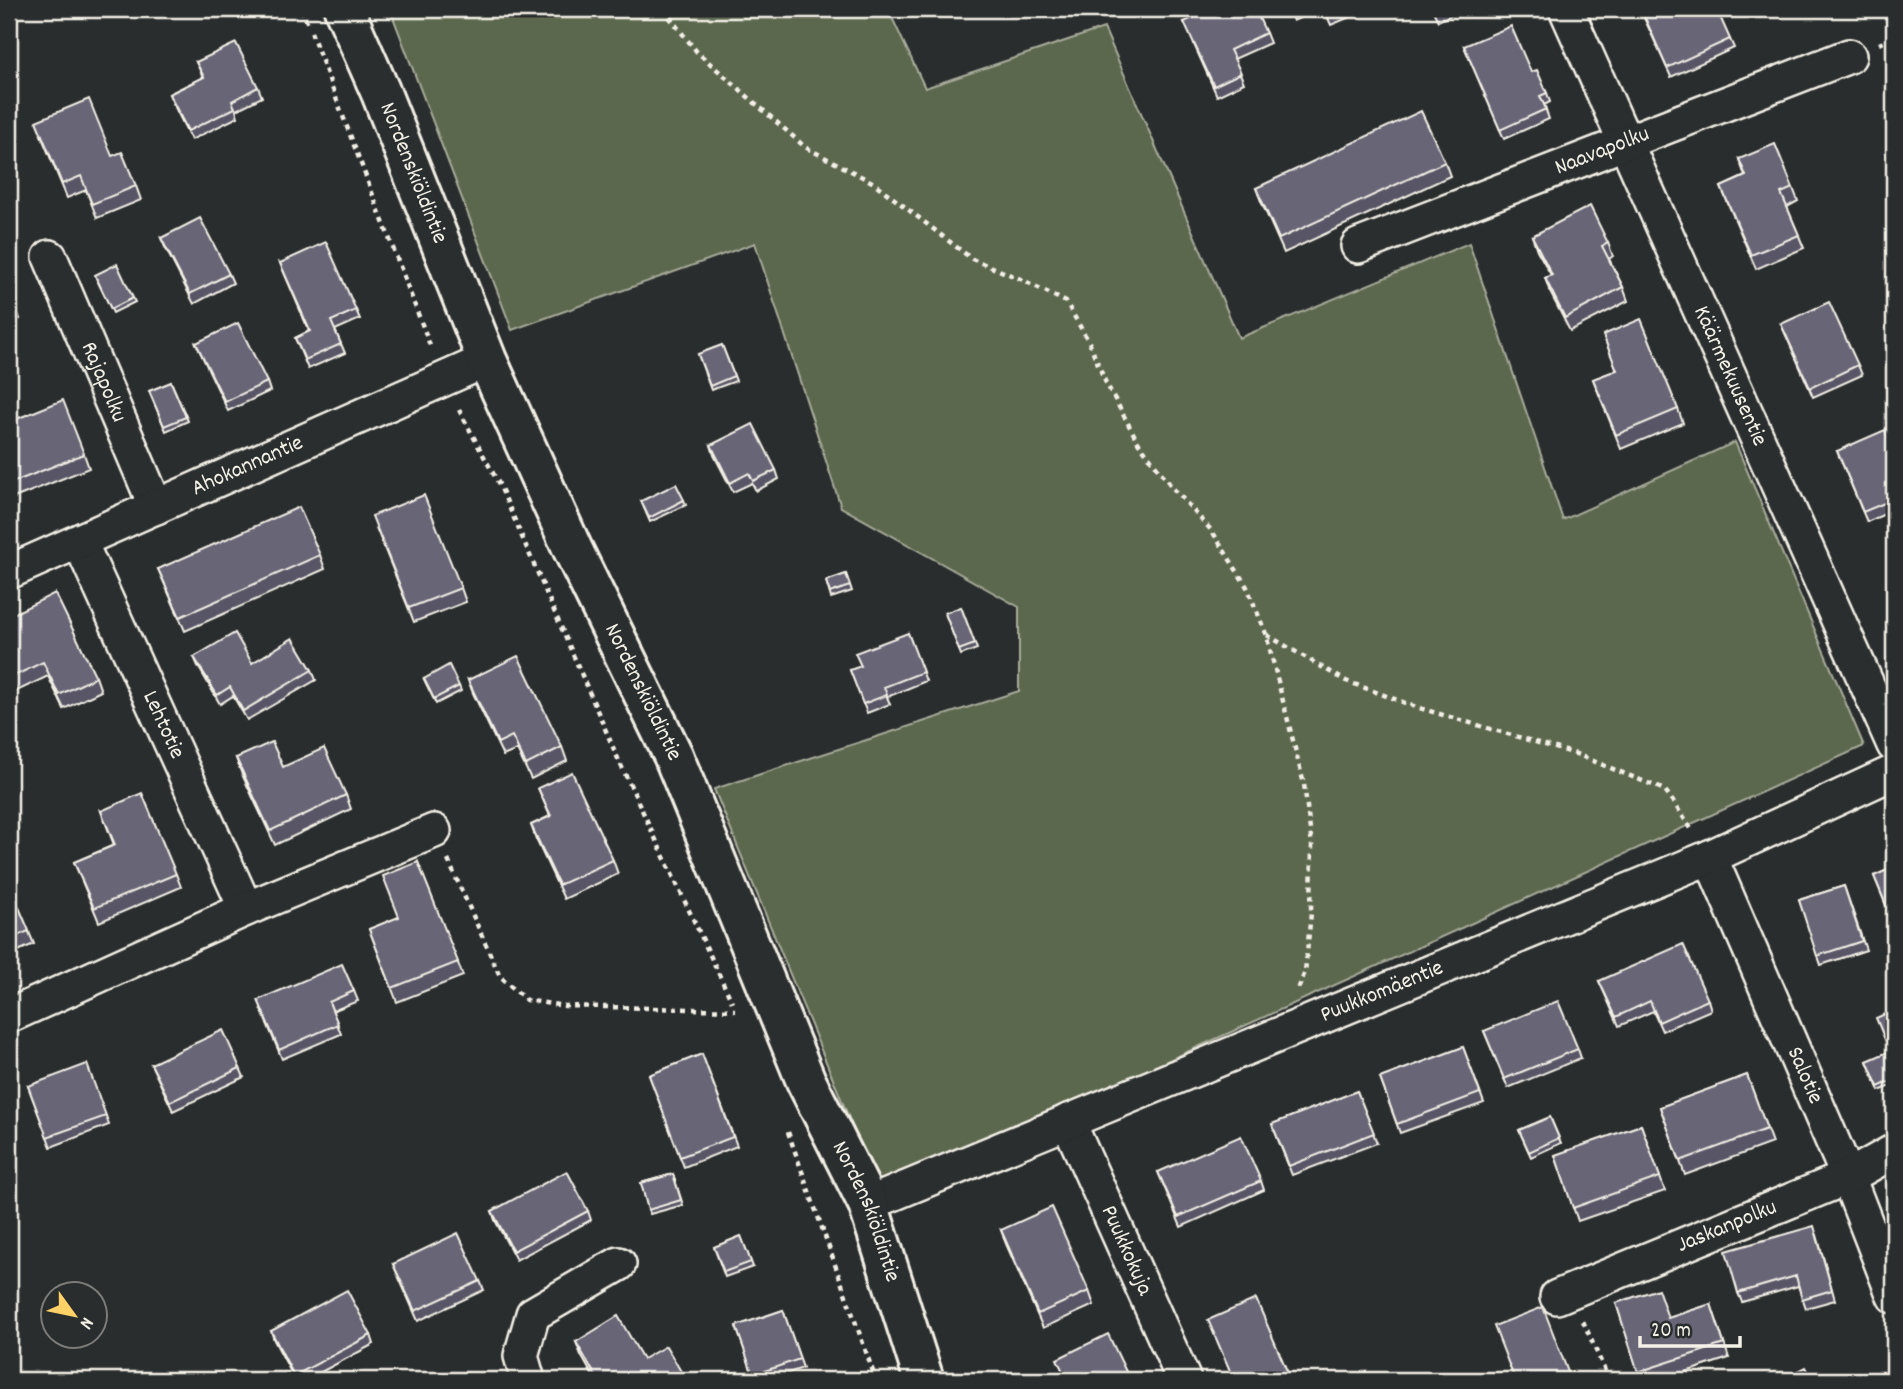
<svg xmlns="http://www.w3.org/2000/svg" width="1903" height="1389" viewBox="0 0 1903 1389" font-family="Dekko,sans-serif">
  <rect width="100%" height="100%" fill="#2a2d2e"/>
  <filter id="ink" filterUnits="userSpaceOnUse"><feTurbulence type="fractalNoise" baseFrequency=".0143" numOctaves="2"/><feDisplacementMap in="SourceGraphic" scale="14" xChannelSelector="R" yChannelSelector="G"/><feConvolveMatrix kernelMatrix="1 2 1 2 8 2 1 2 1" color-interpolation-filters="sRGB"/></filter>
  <g filter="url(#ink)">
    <polygon fill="#5c674e" stroke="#a8ac9b" stroke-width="2" points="390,9 888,9 925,88 1104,28 1239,338 1469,243 1563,520 1735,442 1864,746 879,1191 714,789 1019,691 1019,607 841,507 755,243 512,330"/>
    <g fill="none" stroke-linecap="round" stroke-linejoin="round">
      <g stroke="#f4f1e8" stroke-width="38">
        <g id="minor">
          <path id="s1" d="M1566 9 1894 745"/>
          <path id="s2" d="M1358 246 1849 56"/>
          <path id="s3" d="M50 257 156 507"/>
          <path id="s4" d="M80 542 246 909"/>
          <path id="s5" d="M9 572 487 360"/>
          <path id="s6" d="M1710 857 1848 1177 1894 1296"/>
          <polyline points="9,1016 246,909 434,831"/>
          <path id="s7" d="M1068 1121 1184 1380"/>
          <path id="s8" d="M868 1204 1710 857 1894 772"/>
          <path id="s9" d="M1557 1297 1848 1177 1894 1151"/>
          <polyline points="528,1380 521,1356 533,1314 619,1264"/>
        </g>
      </g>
      <g stroke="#f4f1e8" stroke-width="44">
        <g id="secondary">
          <path id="s10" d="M344 9 381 93 487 360 573 550 673 755 806 1081 868 1204 924 1380"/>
        </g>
      </g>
      <g stroke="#f4f1e8" stroke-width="4.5" stroke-dasharray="5 5" stroke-linecap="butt">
        <polyline points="301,9 308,24"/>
        <polyline points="663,9 697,52 805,147 874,183 972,259 1023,280 1066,302 1089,342 1105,381 1138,442 1172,487 1212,531 1247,587 1266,634 1304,784 1312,845 1311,913 1305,972 1297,992"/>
        <polyline points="311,32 431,348"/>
        <polyline points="1879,44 1894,38"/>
        <polyline points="459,410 500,486 619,761 732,1002"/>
        <polyline points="1267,635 1346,681 1416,707 1576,754 1665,790 1692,830"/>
        <polyline points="448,860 500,976 526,1000 565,1006 735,1010"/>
        <polyline points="788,1132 876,1380"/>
        <polyline points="1583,1321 1609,1380"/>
      </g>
      <use href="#minor" stroke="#2a2d2e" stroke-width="33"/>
      <use href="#secondary" stroke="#2a2d2e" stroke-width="38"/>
    </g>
    <g fill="#595766" stroke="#f4f1e8" stroke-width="2">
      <polygon points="943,9 955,9 945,13"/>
      <polygon points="1288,9 1321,9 1293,21"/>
      <polygon points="1324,9 1369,9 1331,25"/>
      <polygon points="1432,9 1465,9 1438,21"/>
      <polygon points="1640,9 1702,9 1706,17 1730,39 1734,48 1671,77"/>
      <polygon points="1184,22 1266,33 1270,43 1234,59 1244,83 1217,96"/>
      <polygon points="1464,46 1531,72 1547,93 1550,102 1544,105 1549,119 1504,139"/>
      <polygon points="196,62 258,87 262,97 236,110 238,117 191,140 173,103 169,94 203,77"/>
      <polygon points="41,135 112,156 136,186 141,200 97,218 86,190 67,198"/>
      <polygon points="1739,159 1793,188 1798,201 1787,207 1804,248 1756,269 1721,187 1745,176"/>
      <polygon points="1445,162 1450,176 1284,253 1261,201 1256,188"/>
      <polygon points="1532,236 1608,243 1613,256 1609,259 1623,287 1628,301 1570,331 1550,292 1545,278 1551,275 1537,250"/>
      <polygon points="161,238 229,274 233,283 194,304 165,247"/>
      <polygon points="280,263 356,310 360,319 335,330 345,353 308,369 295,338 309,331"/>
      <polygon points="97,280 133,298 135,302 113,313"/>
      <polygon points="9,289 20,319 9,324"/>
      <polygon points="1781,324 1858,365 1862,375 1813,397"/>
      <polygon points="1603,335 1678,409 1683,423 1621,449 1593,379 1617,370"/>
      <polygon points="196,343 267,382 270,391 228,411"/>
      <polygon points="722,345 736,381 711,390 698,354"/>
      <polygon points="171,382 188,421 166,431 149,391"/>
      <polygon points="9,422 84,454 89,468 9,500"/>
      <polygon points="711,445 776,470 779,479 756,491 752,483 733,492 714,455"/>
      <polygon points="1837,451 1894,453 1894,510 1867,522"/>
      <polygon points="684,500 686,505 650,522 641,501"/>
      <polygon points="377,530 461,588 466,602 414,622"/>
      <polygon points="320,555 325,569 185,631 158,569"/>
      <polygon points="846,574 852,591 831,598 826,581"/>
      <polygon points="961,607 977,649 961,655 945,613"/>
      <polygon points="9,616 96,677 101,691 64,709 48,676 17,691 9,674"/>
      <polygon points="908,633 926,681 887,697 890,704 867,713 850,670 860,667"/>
      <polygon points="194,657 312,670 316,680 247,720 233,696 220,704 198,666"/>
      <polygon points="424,679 459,686 461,691 436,704"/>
      <polygon points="468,680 562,747 567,761 531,779 517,750 503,756 473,693"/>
      <polygon points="236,758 283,767 346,795 351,809 275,845 241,772"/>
      <polygon points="538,788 613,860 618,874 564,899 536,839 531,825 550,816"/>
      <polygon points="101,811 176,874 181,887 99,922 74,862 114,845"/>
      <polygon points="418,862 463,976 397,1002 369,929 399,917"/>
      <polygon points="1894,867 1894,907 1888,910 1874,876"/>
      <polygon points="9,884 34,944 9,955"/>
      <polygon points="1844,886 1866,950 1821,965 1799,900"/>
      <polygon points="1599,981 1708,1000 1711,1010 1662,1031 1653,1011 1619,1026"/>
      <polygon points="354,991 358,1001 332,1011 341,1034 282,1059 261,1009"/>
      <polygon points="1894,1010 1894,1085 1879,1091 1867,1061 1890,1052"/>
      <polygon points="1484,1031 1578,1049 1581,1058 1508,1088"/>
      <polygon points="1463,1047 1484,1103 1400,1133 1380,1078"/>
      <polygon points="702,1054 737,1146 684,1167 649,1075"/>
      <polygon points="151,1064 240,1068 244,1077 173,1111"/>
      <polygon points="1747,1075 1772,1143 1685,1175 1660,1107"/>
      <polygon points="28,1086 106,1116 109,1125 51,1147"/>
      <polygon points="1357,1091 1377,1143 1292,1175 1272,1124"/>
      <polygon points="1550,1117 1561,1143 1531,1157 1519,1130"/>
      <polygon points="1641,1125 1665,1191 1578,1221 1555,1155"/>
      <polygon points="1158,1172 1261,1181 1264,1190 1181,1227"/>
      <polygon points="673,1174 683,1205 650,1214 641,1183"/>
      <polygon points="492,1211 588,1211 591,1220 516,1260 495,1220"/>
      <polygon points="1001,1230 1089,1291 1094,1305 1043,1328 1006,1244"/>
      <polygon points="1817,1235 1835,1300 1806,1308 1798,1286 1742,1302 1738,1293"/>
      <polygon points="741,1236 753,1267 725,1277 714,1247"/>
      <polygon points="393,1264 480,1281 484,1290 418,1321"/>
      <polygon points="1616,1303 1669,1318 1711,1304 1729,1358 1661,1380 1641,1380"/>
      <polygon points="783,1310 803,1368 768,1380 755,1380 736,1326"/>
      <polygon points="271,1331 371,1335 374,1344 306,1380 295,1380 274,1340"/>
      <polygon points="576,1342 643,1359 686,1380 595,1380 581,1355"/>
    </g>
    <polygon fill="#494753" stroke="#f4f1e8" stroke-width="2" points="77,9 86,9 75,16 73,11"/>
    <g fill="#686577" stroke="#f4f1e8" stroke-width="2">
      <polygon points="1212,9 1255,9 1266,33 1230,50 1241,73 1214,86 1184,22"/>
      <polygon points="1325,9 1344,9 1328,16"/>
      <polygon points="1641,9 1702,9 1706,17 1718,12 1730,39 1667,68"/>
      <polygon points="1511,26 1531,72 1537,70 1547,93 1540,96 1546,109 1500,130 1464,46"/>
      <polygon points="236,43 258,87 232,101 235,108 188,131 169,94 204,77 196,62"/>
      <polygon points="89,99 112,156 122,152 136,186 92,204 81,176 62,184 36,121"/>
      <polygon points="1421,111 1445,162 1279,239 1256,188"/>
      <polygon points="1775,144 1793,188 1781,193 1799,235 1751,255 1721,187 1746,176 1739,159"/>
      <polygon points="1590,206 1608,243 1602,246 1623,287 1565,318 1545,278 1552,275 1532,236"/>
      <polygon points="200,218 229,274 190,294 161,238"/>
      <polygon points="326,242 356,310 331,321 341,344 305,360 295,338 310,331 280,263"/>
      <polygon points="117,264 133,298 111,309 95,275"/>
      <polygon points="9,289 15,306 9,308"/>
      <polygon points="1829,302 1858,365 1810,388 1781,324"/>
      <polygon points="1641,319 1678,409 1616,435 1593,379 1617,370 1603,335"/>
      <polygon points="238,323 267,382 225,402 196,343"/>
      <polygon points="722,345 734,376 710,386 698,354"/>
      <polygon points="171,382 186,417 164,426 149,391"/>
      <polygon points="63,400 84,454 9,484 9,422"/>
      <polygon points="753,424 776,470 753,481 749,473 730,483 711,445"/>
      <polygon points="1885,430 1894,453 1894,499 1863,512 1837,451"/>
      <polygon points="676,484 684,500 649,518 641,501"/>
      <polygon points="424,495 461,588 409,608 372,516"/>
      <polygon points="299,507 320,555 180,617 158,569"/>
      <polygon points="846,574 850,586 830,593 826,581"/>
      <polygon points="55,593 96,677 59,695 43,662 12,677 9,671 9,616"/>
      <polygon points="961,607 975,644 959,650 945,613"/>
      <polygon points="235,633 252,663 293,638 312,670 243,711 230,687 217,695 194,657"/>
      <polygon points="908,633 923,672 884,687 887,695 863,704 850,670 861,666 855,653"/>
      <polygon points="518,656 562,747 526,765 512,736 498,743 468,680"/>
      <polygon points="449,665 459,686 434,699 424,679"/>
      <polygon points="272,742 283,767 324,748 346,795 270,831 236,758"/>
      <polygon points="572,772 613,860 559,885 531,825 551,816 538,788"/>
      <polygon points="142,793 176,874 94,908 74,862 115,845 101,811"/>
      <polygon points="418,862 458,962 392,988 369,929 399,917 383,876"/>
      <polygon points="1894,867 1894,902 1886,905 1874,876"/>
      <polygon points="9,884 29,931 9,939"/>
      <polygon points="1844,886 1862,941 1817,956 1799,900"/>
      <polygon points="1683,944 1708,1000 1659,1022 1650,1001 1616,1017 1599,981"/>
      <polygon points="342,964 354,991 329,1002 338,1024 279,1050 258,1000"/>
      <polygon points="1558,1001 1578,1049 1504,1079 1484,1031"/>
      <polygon points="1894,1010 1894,1061 1876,1018"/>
      <polygon points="223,1030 240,1068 170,1102 151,1064"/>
      <polygon points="1463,1047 1480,1093 1397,1124 1380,1078"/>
      <polygon points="1890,1051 1894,1062 1894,1080 1878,1087 1867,1061"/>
      <polygon points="702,1054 733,1137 680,1157 649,1075"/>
      <polygon points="87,1064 106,1116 47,1137 28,1086"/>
      <polygon points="1747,1075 1767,1129 1680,1161 1660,1107"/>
      <polygon points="1357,1091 1374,1133 1289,1166 1272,1124"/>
      <polygon points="1550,1117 1559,1138 1529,1152 1519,1130"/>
      <polygon points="1641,1125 1660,1177 1573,1208 1555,1155"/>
      <polygon points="1241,1136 1261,1181 1178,1217 1158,1172"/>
      <polygon points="567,1171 588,1211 513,1251 492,1211"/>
      <polygon points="673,1174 681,1200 648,1210 641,1183"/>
      <polygon points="1052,1207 1089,1291 1038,1314 1001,1230"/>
      <polygon points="1814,1226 1832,1290 1802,1299 1796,1276 1738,1293 1726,1251"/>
      <polygon points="458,1233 480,1281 415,1311 393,1264"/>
      <polygon points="741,1236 751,1262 724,1272 714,1247"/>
      <polygon points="1658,1289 1668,1318 1711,1304 1724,1344 1638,1372 1616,1303"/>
      <polygon points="347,1290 371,1335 294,1376 271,1331"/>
      <polygon points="1256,1299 1291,1380 1234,1380 1208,1320"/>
      <polygon points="1543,1307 1571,1380 1515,1380 1494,1326"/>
      <polygon points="783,1310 800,1359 753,1375 736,1326"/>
      <polygon points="618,1316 643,1359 666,1346 686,1380 598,1380 576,1342"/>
      <polygon points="1108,1334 1130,1380 1067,1380 1057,1359"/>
      <polygon points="1806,1367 1813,1380 1781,1380"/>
    </g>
  </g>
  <g text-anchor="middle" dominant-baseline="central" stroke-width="5" stroke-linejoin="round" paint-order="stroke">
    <g font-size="23" fill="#f4f1e8" stroke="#2a2d2e">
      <text stroke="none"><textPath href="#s2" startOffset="262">Naavapolku</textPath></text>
      <text stroke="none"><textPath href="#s10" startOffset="178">Nordenskiöldintie</textPath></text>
      <text stroke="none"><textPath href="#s1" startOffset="402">Käärmekuusentie</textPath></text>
      <text stroke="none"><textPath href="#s3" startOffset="136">Rajapolku</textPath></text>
      <text stroke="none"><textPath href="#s5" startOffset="261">Ahokannantie</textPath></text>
      <text stroke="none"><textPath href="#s10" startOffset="746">Nordenskiöldintie</textPath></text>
      <text stroke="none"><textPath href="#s4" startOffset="201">Lehtotie</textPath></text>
      <text stroke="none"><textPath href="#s8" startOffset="556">Puukkomäentie</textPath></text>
      <text stroke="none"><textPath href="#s6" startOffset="238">Salotie</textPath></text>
      <text stroke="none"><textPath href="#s10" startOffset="1312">Nordenskiöldintie</textPath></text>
      <text stroke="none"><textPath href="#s9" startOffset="184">Jaskanpolku</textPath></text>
      <text stroke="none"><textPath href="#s7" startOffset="142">Puukkokuja</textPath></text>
    </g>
  </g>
  <rect width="1903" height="1389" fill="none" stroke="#2a2d2e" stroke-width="35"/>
  <rect x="18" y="18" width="1868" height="1354" fill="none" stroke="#f4f1e8" stroke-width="2.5" filter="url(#ink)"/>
  <g transform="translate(74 1315) rotate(123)"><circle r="33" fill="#2a2d2e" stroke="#7b7b78" stroke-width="2"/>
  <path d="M0-5L12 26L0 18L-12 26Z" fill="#ffd166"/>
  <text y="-10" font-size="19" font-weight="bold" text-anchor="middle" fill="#f4f1e8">N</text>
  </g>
  <path d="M1640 1336v10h100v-10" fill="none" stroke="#f4f1e8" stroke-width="3.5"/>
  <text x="1651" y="1336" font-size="21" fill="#f4f1e8" stroke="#2a2d2e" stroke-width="5" paint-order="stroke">20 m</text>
</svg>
